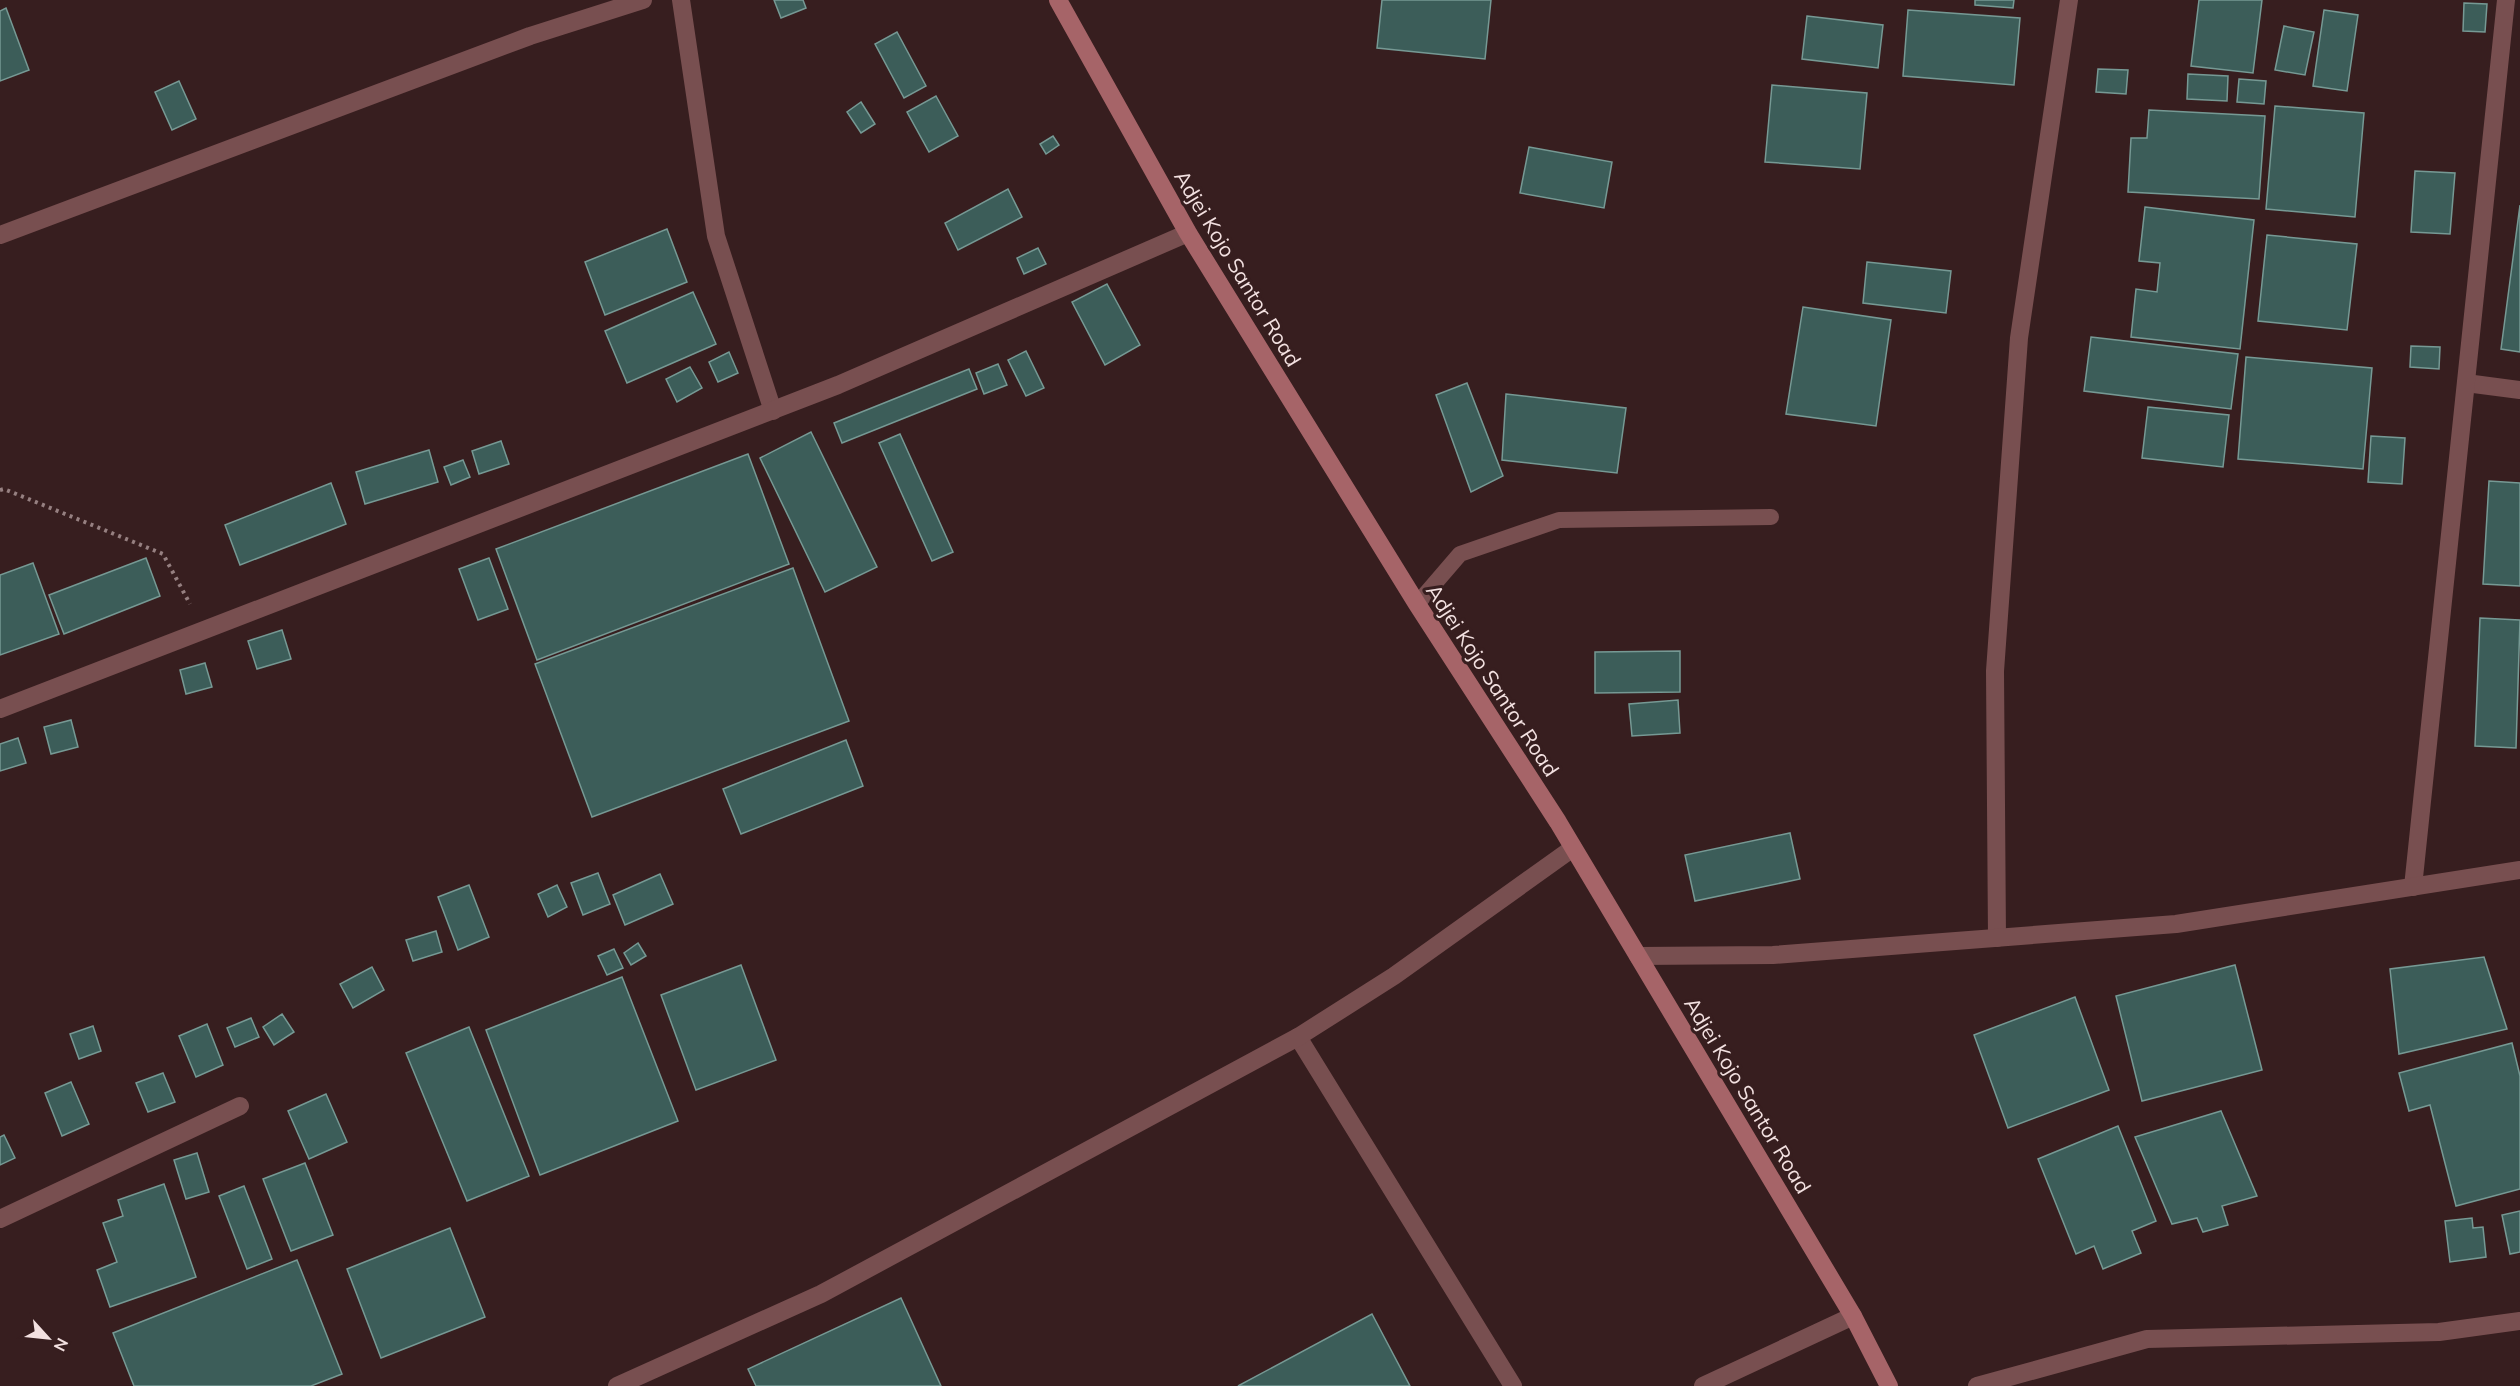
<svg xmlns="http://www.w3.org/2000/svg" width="2520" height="1386" viewBox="0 0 2520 1386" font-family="Mulish,sans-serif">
  <rect width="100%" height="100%" fill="#371e1f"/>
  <g fill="#3c5d59" stroke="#769994" stroke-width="1.5">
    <polygon points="774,0 803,0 806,8 781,18"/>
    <polygon points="1382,0 1491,0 1485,59 1377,48"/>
    <polygon points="1975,0 2014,0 2013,8 1975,5"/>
    <polygon points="2199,0 2262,0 2253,73 2191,66"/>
    <polygon points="2464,3 2487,4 2485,32 2463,31"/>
    <polygon points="6,8 29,70 0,81 0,11"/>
    <polygon points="1908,10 2020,18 2014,85 1903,76"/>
    <polygon points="2324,10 2358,15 2347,91 2313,86"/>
    <polygon points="1807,16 1883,25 1878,68 1802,59"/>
    <polygon points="2284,26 2314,32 2305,75 2275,70"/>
    <polygon points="897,32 926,86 904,98 875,44"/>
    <polygon points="2098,69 2128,70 2126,94 2096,92"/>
    <polygon points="2188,74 2228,76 2227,101 2187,99"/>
    <polygon points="2239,79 2266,81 2264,104 2237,102"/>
    <polygon points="179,81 196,119 172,130 155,92"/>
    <polygon points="1772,85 1867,93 1860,169 1765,162"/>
    <polygon points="936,96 958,136 929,152 907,112"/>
    <polygon points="861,102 875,124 861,133 847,112"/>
    <polygon points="2275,106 2364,113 2355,217 2266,209"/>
    <polygon points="2149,110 2265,116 2259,199 2128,192 2131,138 2147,138"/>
    <polygon points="1053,136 1059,145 1046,154 1040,144"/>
    <polygon points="1529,147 1612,162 1604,208 1520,193"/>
    <polygon points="2415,171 2455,173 2450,234 2411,232"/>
    <polygon points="1008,189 1022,217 958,250 945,223"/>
    <polygon points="2520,205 2520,352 2501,349"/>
    <polygon points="2145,207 2254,220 2240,349 2131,337 2136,289 2157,292 2160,263 2139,261"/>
    <polygon points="667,229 687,282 605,315 585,262"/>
    <polygon points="2267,235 2357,244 2347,330 2258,321"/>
    <polygon points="1038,248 1046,264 1024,274 1017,258"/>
    <polygon points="1867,262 1951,271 1946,313 1863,303"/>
    <polygon points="1107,284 1140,345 1105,365 1072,302"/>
    <polygon points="693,292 716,344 627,383 605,331"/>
    <polygon points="1803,307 1891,320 1876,426 1786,414"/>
    <polygon points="2091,337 2238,354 2231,409 2084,391"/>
    <polygon points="2411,346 2440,347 2439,369 2410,367"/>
    <polygon points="1026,351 1044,388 1026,396 1008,360"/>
    <polygon points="729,352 738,373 718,382 709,362"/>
    <polygon points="2246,357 2372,368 2363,469 2238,459"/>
    <polygon points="998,364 1007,385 984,394 976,373"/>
    <polygon points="690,367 702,388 677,402 666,379"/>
    <polygon points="969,369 977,389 842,443 834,423"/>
    <polygon points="1467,383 1503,476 1471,492 1436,395"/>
    <polygon points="1506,394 1626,408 1617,473 1502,460"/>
    <polygon points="2148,407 2229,415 2223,467 2142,458"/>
    <polygon points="811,432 877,567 825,592 760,458"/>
    <polygon points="900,434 953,552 932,561 879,443"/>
    <polygon points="2371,436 2405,438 2402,484 2368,482"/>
    <polygon points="501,441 509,464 479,474 472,451"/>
    <polygon points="429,450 438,482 365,504 356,472"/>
    <polygon points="748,454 789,564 537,660 496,549"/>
    <polygon points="463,460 470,477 451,485 444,467"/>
    <polygon points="2489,481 2520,483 2520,586 2483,584"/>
    <polygon points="331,483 346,524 240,565 225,525"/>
    <polygon points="146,558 160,596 64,634 49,595"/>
    <polygon points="489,558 508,609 478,620 459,569"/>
    <polygon points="33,563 59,634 0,655 0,575"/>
    <polygon points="793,568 849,721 592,817 535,664"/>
    <polygon points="2480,618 2520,620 2516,748 2475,746"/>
    <polygon points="282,630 291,659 257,669 248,641"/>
    <polygon points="1680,651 1680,692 1595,693 1595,652"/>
    <polygon points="205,663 212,687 186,694 180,670"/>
    <polygon points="1678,700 1680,733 1632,736 1629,704"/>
    <polygon points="71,720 78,747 51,754 44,727"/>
    <polygon points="18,738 26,763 0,771 0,744"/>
    <polygon points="846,740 863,786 741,834 723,789"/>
    <polygon points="1790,833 1800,879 1695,901 1685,855"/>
    <polygon points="598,873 610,904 583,915 571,883"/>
    <polygon points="660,874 673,904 625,925 613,895"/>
    <polygon points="469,885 489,937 458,950 438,897"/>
    <polygon points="557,885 567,907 548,917 538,894"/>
    <polygon points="436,931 442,952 413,961 406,940"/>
    <polygon points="638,943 646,956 631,965 624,953"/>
    <polygon points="614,949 623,968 607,975 598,956"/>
    <polygon points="2484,957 2507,1029 2399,1054 2390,969"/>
    <polygon points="741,965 776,1060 696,1090 661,995"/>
    <polygon points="2235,965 2262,1070 2142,1101 2116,996"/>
    <polygon points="372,967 384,990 353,1008 340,984"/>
    <polygon points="622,977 678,1121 540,1175 486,1030"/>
    <polygon points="2075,997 2109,1090 2008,1128 1974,1035"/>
    <polygon points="282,1014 294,1032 274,1045 263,1027"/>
    <polygon points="251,1018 259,1037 235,1047 227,1028"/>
    <polygon points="207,1024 223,1065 196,1077 179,1036"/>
    <polygon points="93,1026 101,1051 79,1059 70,1034"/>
    <polygon points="469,1027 529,1176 467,1201 406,1053"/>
    <polygon points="2512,1043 2520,1076 2520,1189 2456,1206 2430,1105 2409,1111 2399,1073"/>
    <polygon points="163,1073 175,1102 148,1112 136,1083"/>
    <polygon points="71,1082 89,1124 62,1136 45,1093"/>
    <polygon points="326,1094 347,1142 309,1159 288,1111"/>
    <polygon points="2221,1111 2257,1196 2222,1206 2228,1225 2203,1232 2197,1218 2172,1224 2135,1137"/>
    <polygon points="2118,1126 2156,1221 2132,1231 2141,1253 2103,1269 2094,1246 2076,1254 2038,1159"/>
    <polygon points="4,1135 15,1158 0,1165 0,1137"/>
    <polygon points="197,1153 209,1192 186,1199 174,1160"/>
    <polygon points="305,1163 333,1235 291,1251 263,1179"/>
    <polygon points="164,1184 196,1277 110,1307 97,1270 117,1262 103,1223 123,1216 118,1200"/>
    <polygon points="244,1186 272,1259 247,1269 219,1196"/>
    <polygon points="2520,1211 2520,1252 2510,1254 2502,1215"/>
    <polygon points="2472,1218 2473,1228 2483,1227 2486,1257 2450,1262 2445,1221"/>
    <polygon points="450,1228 485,1317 381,1358 347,1269"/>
    <polygon points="297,1260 342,1374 311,1386 134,1386 113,1333"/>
    <polygon points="901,1298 941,1386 756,1386 748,1369"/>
    <polygon points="1372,1314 1410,1386 1238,1386"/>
  </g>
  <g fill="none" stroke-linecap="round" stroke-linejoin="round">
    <polyline stroke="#968081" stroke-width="4" stroke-dasharray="3 4.5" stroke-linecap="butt" points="0,490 4,489 163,554 190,604"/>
    <polyline stroke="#784f50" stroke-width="16" points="1417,604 1460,554 1559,520 1771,517"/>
    <g stroke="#784f50" stroke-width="18">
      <polyline points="681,0 716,236 773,411"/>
      <polyline points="0,235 530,36 643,0"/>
      <polyline points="2466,383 2520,390"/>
      <polyline points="0,709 838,385 1188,233"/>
      <polyline points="2413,887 2506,0"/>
      <polyline points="1997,938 1995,671 2019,338 2069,0"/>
      <polyline points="1638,956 1773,955 2176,924 2520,870"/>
      <polyline points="1298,1037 1513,1386"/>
      <polyline points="0,1219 240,1106"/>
      <polyline points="617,1386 821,1294 1298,1037 1394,976 1573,848"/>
      <polyline points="1703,1386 1853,1316"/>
      <polyline points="1977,1386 2147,1339 2439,1332 2520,1321"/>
    </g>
    <polyline stroke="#a66468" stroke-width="18" points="1058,0 1188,233 1417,604 1558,822 1853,1316 1889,1386"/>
  </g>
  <g text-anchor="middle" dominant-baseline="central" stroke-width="6" stroke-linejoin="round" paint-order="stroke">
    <g font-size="21" fill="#f3e1e1" stroke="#371e1f">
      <text transform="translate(1238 268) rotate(59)">Adjei Kojo Santor Road</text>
      <text transform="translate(1493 680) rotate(57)">Adjei Kojo Santor Road</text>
      <text transform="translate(1748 1095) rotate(59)">Adjei Kojo Santor Road</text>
    </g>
  </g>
  <g transform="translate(48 1338) rotate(117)" stroke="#371e1f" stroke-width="4.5" paint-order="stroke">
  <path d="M0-4.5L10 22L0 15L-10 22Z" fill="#f3e1e1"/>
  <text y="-9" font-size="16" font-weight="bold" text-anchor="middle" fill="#f3e1e1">N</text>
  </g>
</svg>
